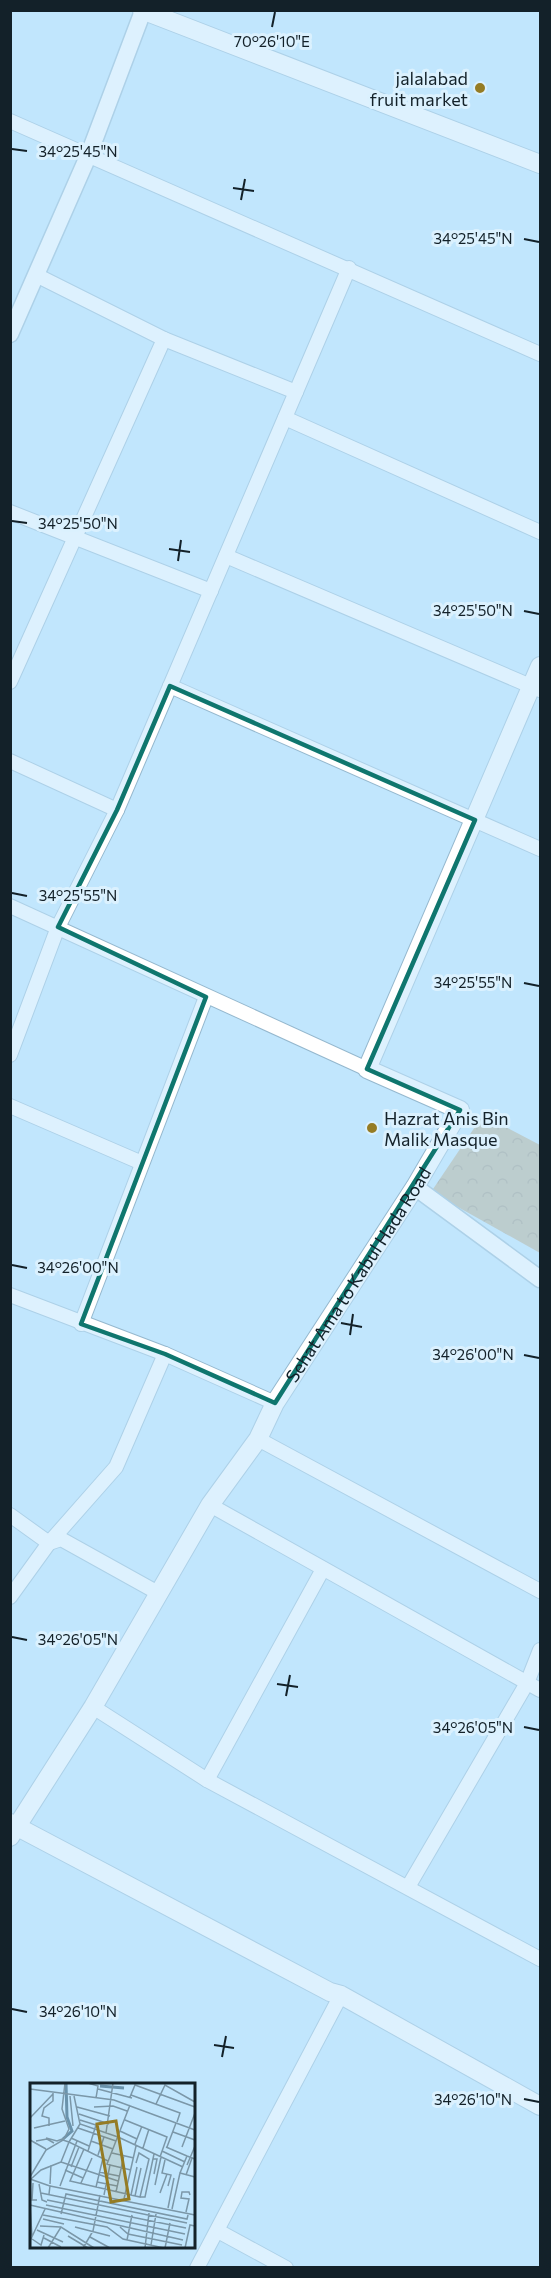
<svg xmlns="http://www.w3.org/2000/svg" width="551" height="2278" viewBox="0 0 551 2278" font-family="Commissioner,sans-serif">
  <defs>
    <pattern id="forest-crowns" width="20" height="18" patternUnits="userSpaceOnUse" patternTransform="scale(1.5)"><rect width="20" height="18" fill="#b7af96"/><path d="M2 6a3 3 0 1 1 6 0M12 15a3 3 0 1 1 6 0" fill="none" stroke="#9c9681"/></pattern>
  </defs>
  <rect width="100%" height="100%" fill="#c1e6fd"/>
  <polygon fill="url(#forest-crowns)" points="483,1115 540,1145 540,1253 431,1192"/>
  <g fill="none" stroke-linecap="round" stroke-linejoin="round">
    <g stroke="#95b8ce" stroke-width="16">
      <g id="minor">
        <polyline points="10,121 540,354"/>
        <polyline points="36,275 164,339 296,392"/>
        <polyline points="285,418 540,532"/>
        <polyline points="10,512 211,591"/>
        <polyline points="226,556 540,690"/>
        <polyline points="10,682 164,339"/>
        <polyline points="170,686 540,849"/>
        <polyline points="10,761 117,810"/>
        <polyline points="10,906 367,1069"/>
        <polyline points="10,1055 58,927 117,810 349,268"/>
        <polyline points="10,1106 142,1163"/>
        <polyline points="10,1295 165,1354 275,1403"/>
        <polyline points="81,1324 206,997"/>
        <polyline points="258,1439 540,1591"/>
        <polyline points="210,1505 540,1690"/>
        <polyline points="10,1515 49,1543 61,1539 160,1594"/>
        <polyline points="10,1597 49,1543 116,1467 165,1354"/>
        <polyline points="93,1707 207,1780 540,1959"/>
        <polyline points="207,1780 323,1569"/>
        <polyline points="408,1887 527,1683 540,1650"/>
        <polyline points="218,2231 286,2268"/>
        <polyline points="197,2268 341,1995"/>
      </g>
    </g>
    <g stroke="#95b8ce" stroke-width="19">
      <g id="tertiary">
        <polyline points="10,334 89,154 143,11"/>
        <polyline points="415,1187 540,1279"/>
      </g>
    </g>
    <g stroke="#95b8ce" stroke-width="20">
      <g id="secondary">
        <polyline points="142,10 540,164"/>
        <polyline points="10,1823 330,1992 341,1995 540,2106"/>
        <path id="s1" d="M10 1837 93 1707 210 1505 258 1439 275 1403 415 1187 460 1110 367 1069 540 666"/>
      </g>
    </g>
    <use href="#minor" stroke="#fff" stroke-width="14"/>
    <use href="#tertiary" stroke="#fff" stroke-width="16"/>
    <use href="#secondary" stroke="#fff" stroke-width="18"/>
  </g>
  <path d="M0 0H551V2278H0ZM170 686 475 820 367 1069 460 1110 275 1403 165 1354 81 1324 206 997 58 927 117 810Z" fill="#c1e6fd" fill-opacity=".55" fill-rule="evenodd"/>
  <path fill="none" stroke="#0f766e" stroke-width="4.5" stroke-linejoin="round" d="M170 686 475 820 367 1069 460 1110 275 1403 165 1354 81 1324 206 997 58 927 117 810Z"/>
  <path fill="none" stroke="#132129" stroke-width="2" d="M272 27 275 12M12 149 27 151M233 188 254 191M241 200 245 179M524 239 539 242M12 521 27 523M169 549 190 552M178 561 181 540M524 611 539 614M12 893 27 896M524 983 539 986M12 1265 27 1268M341 1323 362 1327M350 1335 353 1314M524 1355 539 1358M12 1637 27 1640M277 1684 298 1687M286 1696 290 1675M524 1727 539 1730M12 2009 27 2012M214 2045 234 2048M222 2057 226 2036M524 2099 539 2102"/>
  <g fill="#957c24" stroke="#dbf1fe" stroke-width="2">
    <circle cx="480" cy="88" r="6"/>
    <circle cx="372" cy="1128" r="6"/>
  </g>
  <g text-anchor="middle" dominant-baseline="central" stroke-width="6" stroke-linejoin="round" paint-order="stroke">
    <g font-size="18" fill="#132129" stroke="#dbf1fe" text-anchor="end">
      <text x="468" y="78">jalalabad<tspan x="468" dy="21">fruit market</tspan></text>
      <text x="384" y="1118" text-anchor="start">Hazrat Anis Bin<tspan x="384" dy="21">Malik Masque</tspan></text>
    </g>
    <g font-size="18" fill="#132129" stroke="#dbf1fe">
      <text stroke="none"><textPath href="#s1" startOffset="662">Sehat Ama to Kabul Hada Road</textPath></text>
    </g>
  </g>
  <g transform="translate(30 2083)">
    <rect width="165" height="165" fill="#c1e6fd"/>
    <path fill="none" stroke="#6a93ac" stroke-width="3" d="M70 3 94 5M33 56 42 48 37 34 36 0"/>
    <path fill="none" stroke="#7b97a8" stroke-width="1.5" d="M58 0 68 3 66 15M0 6 84 17 165 47M68 6 102 15M101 12 150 30 147 39M40 13 43 43M44 13 50 41 88 54 153 84M100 14 105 2 165 24M126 21 135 2 165 19M47 24 80 33M64 24 83 23 97 28M49 31 79 41M0 35 23 11M50 37 66 42 58 68M95 37 137 54 130 74M19 43V35L12 33 14 25 23 18V10M4 45 35 38M48 45 86 58M90 48 107 56M143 49 165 57M76 50 83 0M16 55 27 58 35 55M41 55 59 63M34 56 39 46 32 26 35 0M0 57 16 66M6 58 17 56 24 60M61 58 83 66M105 61 112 43M136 64 157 73M137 64 146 40M152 64 165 30M113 65 119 46M54 66 40 98 110 114 119 76 109 70 106 80M132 68 155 79M82 70 104 75M68 72 74 54M123 76H127L124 91M165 76 157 73 150 90 165 94M135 77 132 90 141 92 138 103M78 78 39 59 31 79 88 98M80 82 101 87M157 82 165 63M41 84 49 64M35 87 53 95M69 89 89 93M156 92 162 75M0 94 16 67 33 57 39 59 50 41M0 96 20 103 19 111M1 96 11 87 31 79M67 99 87 103M3 100 2 117H7M51 100 62 75M9 101 12 117 17 119M20 101 21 82M125 102 131 74M20 103 165 132M30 103 47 58M66 104 73 75M86 109 94 72M11 110 157 140M130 110 137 91M74 112 80 82 77 81 100 22M101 112 107 84M105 113 111 85M110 114H115L124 71M94 116 106 63M17 117 156 145M0 122 153 157M0 122 2 154M16 122 155 151M138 125 144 95M142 126 150 90M156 129 159 116 151 115 152 109H159L160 112M31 131 36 111 157 136 158 132M13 132 77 144 93 156 134 165M13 136 34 141M10 143 31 144M45 144 80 153M90 144 98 151 152 162M7 147 33 159M38 153 58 165M60 154 80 165M14 155 31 164M2 156 11 162 14 152M97 157 102 132M0 158 15 126M121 162 126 131M18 165 31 144 64 165M53 165 63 148 70 112M115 165 119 130M135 165 140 140M155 165 160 142 165 143"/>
    <path fill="#957c24" fill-opacity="0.15" stroke="#957c24" stroke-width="3" d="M86 38 99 116 81 119 67 41Z"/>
    <rect width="165" height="165" fill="none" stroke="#132129" stroke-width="3"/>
  </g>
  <g font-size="15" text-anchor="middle" fill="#132129" stroke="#dbf1fe" stroke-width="6" stroke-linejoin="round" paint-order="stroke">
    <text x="272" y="47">70°26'10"E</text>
    <text x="78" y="157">34°25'45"N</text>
    <text x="473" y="244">34°25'45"N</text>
    <text x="78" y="529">34°25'50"N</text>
    <text x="473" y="616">34°25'50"N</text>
    <text x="78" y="901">34°25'55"N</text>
    <text x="473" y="988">34°25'55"N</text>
    <text x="78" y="1273">34°26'00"N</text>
    <text x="473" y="1360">34°26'00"N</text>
    <text x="78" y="1645">34°26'05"N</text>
    <text x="473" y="1733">34°26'05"N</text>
    <text x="78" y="2017">34°26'10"N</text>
    <text x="473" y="2105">34°26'10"N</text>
  </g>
  <rect width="551" height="2278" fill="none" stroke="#132129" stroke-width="24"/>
</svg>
